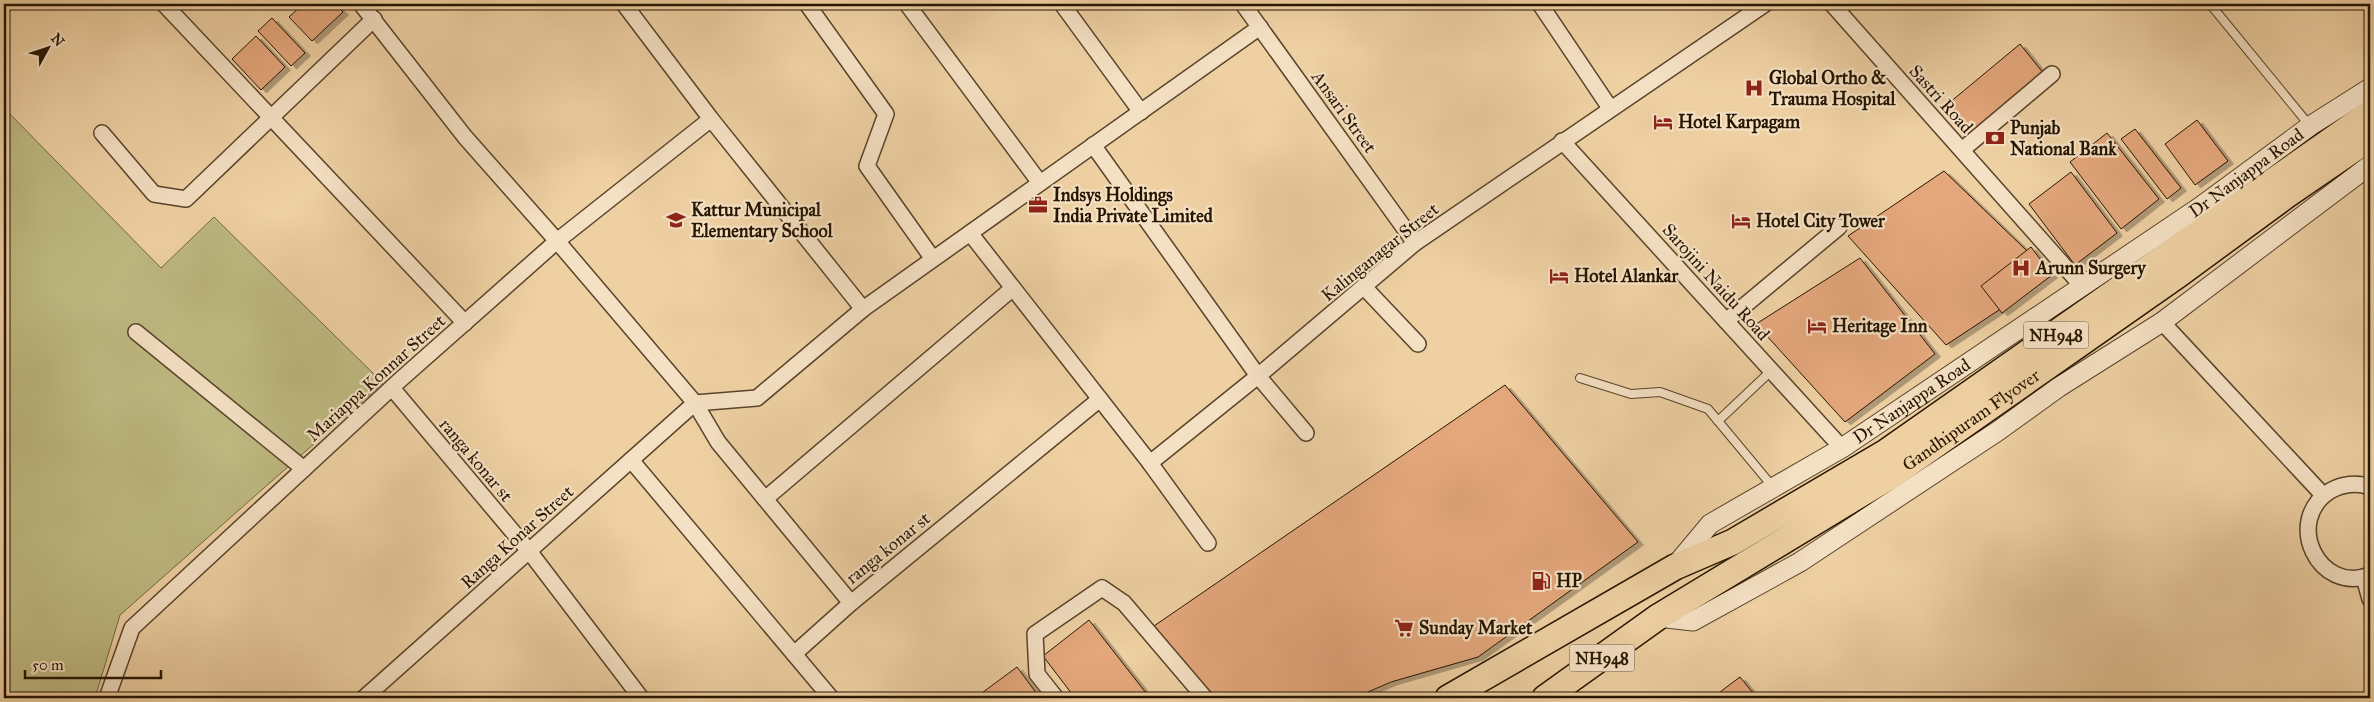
<svg xmlns="http://www.w3.org/2000/svg" width="2374" height="702" viewBox="0 0 2374 702" font-family="'IM FELL Great Primer',serif">
  <defs>
    <filter id="shadow"><feDropShadow dx="5.5" dy="3" stdDeviation="0" flood-color="#0004"/></filter>
  </defs>
  <rect width="100%" height="100%" fill="#eed0a3"/>
  <filter id="stains"><feTurbulence type="fractalNoise" baseFrequency=".004" numOctaves="4"/><feColorMatrix values="0 0 0 0 .2 0 0 0 0 .09 0 0 0 0 .02 0 0 0 .5 -.17"/></filter>
  <radialGradient id="worn" r=".72"><stop offset=".6" stop-color="#630" stop-opacity="0"/><stop offset="1" stop-color="#630" stop-opacity=".3"/></radialGradient>
  <polygon fill="#beb981" stroke="#726741" points="4,108 161,268 214,217 383,383 120,615 95,698 4,698"/>
  <g fill="#e4a77c" stroke="#261501" filter="url(#shadow)">
    <polygon points="303,4 335,4 343,12 312,41 289,17"/>
    <polygon points="272,18 305,53 291,66 258,31"/>
    <polygon points="256,36 285,67 261,90 232,59"/>
    <polygon points="2020,44 2044,74 1968,137 1943,108"/>
    <polygon points="2197,120 2228,161 2195,185 2165,144"/>
    <polygon points="2135,129 2181,188 2167,199 2121,139"/>
    <polygon points="2107,133 2159,199 2121,229 2070,162"/>
    <polygon points="1944,171 2052,275 1946,345 1848,236"/>
    <polygon points="2071,172 2117,233 2075,265 2029,204"/>
    <polygon points="2031,247 2052,275 2002,313 1981,286"/>
    <polygon points="1860,258 1935,354 1845,422 1756,324"/>
    <polygon points="1505,385 1638,542 1478,657 1391,682 1354,698 1206,698 1154,626"/>
    <polygon points="1089,620 1150,698 1075,698 1043,656"/>
    <polygon points="1017,667 1040,698 975,698"/>
    <polygon points="1740,677 1757,698 1712,698"/>
  </g>
  <g fill="none" stroke-linecap="round" stroke-linejoin="round">
    <g stroke="#58442a" stroke-width="10">
      <g id="service">
        <polyline points="2210,4 2310,126"/>
        <polyline points="1580,378 1631,394 1660,392 1708,409 1773,487"/>
        <polyline points="1718,421 1771,371"/>
      </g>
    </g>
    <g stroke="#58442a" stroke-width="18">
      <g id="minor">
        <polyline points="164,4 465,323"/>
        <polyline points="361,4 465,137 557,241 695,403 718,442 851,603"/>
        <polyline points="624,4 711,119 863,309"/>
        <polyline points="807,4 886,114 867,166 933,259"/>
        <polyline points="907,4 1040,183"/>
        <polyline points="1062,4 1141,112"/>
        <polyline points="1243,4 1415,243"/>
        <polyline points="1540,4 1610,108"/>
        <polyline points="1832,4 2082,286"/>
        <polyline points="102,133 154,194 186,199 374,19"/>
        <polyline points="1562,141 1842,448"/>
        <polyline points="1093,145 1258,376 1415,243 1765,4"/>
        <polyline points="1962,150 2052,74"/>
        <polyline points="970,233 1150,463 1208,543"/>
        <polyline points="1364,287 1418,344"/>
        <polyline points="1726,321 1839,227"/>
        <polyline points="2162,322 2323,495"/>
        <polyline points="136,332 304,469"/>
        <polyline points="392,388 529,551 641,698"/>
        <polyline points="695,403 757,398 863,309 1260,27"/>
        <polyline points="631,460 831,698"/>
        <polyline points="1150,463 1258,376 1306,433"/>
        <path d="M2370 487C2357 482 2342 484 2330 491 2283 521 2319 595 2370 575"/>
        <polyline points="765,499 1013,288"/>
        <polyline points="2364,578 2370,599"/>
        <polyline points="794,654 851,603 1100,399"/>
        <polyline points="107,698 132,628 400,380 557,241 711,119"/>
        <polyline points="364,698 695,403"/>
        <polyline points="1056,698 1037,674 1035,634 1102,588 1124,603 1205,698"/>
      </g>
    </g>
    <g stroke="#58442a" stroke-width="21">
      <g id="tertiary">
        <path id="s1" d="M1675 566 1710 524 1842 448 2200 207 2310 126 2370 88"/>
        <polyline points="1658,617 1693,621 1800,562 1998,431 2059,387 2162,322 2370,165"/>
      </g>
    </g>
    <g stroke="#261501" stroke-width="28">
      <g id="trunk">
        <polyline points="1448,698 1675,567 1733,542 1886,452 2370,113"/>
        <path id="s2" d="M1545 698 1658 617 1894 474 2178 275 2287 195 2370 138"/>
      </g>
    </g>
    <use href="#service" stroke="#f4e0c3" stroke-width="8"/>
    <use href="#minor" stroke="#f4e0c3" stroke-width="15"/>
    <use href="#tertiary" stroke="#f4e0c3" stroke-width="19"/>
    <use href="#trunk" stroke="#eed0a3" stroke-width="25"/>
  </g>
  <defs>
    <g id="hospital-bare" transform="scale(1.5)"><path d="M-5-5h3v3.5h4V-5h3V5h-3V1.5h-4V5h-3Z" fill="#8f2418" stroke="#f4e0c3" stroke-width="2.5" paint-order="stroke"/></g>
    <g id="hotel-bare" transform="scale(1.5)"><path d="M-6-4.5h1.5V1H6V5H4.5V3h-9V5H-6ZM-4 0a1.8 1.8 0 1 1 3.6 0ZM.5 0V-2.5h3Q6-2.5 6 0Z" fill="#8f2418" stroke="#f4e0c3" stroke-width="2.5" paint-order="stroke"/></g>
    <g id="bank-bare" transform="scale(1.5)"><path d="M-6-4H6V4H-6ZM0-2.3a2.3 2.3 0 1 0 0 4.6a2.3 2.3 0 1 0 0-4.6Z" fill="#8f2418" stroke="#f4e0c3" stroke-width="2.5" paint-order="stroke"/></g>
    <g id="office-bare" transform="scale(1.5)"><path d="M-6-3h4V-5.5h4V-3h4V5H-6ZM-1-4.5V-3h2v-1.5ZM-6 0V1H6V0Z" fill="#8f2418" stroke="#f4e0c3" stroke-width="2.5" paint-order="stroke"/></g>
    <g id="school-bare" transform="scale(1.5)"><path d="M0-5L7-2L0 1L-7-2ZM-4 1L0 2.5L4 1V4Q0 6-4 4Z" fill="#8f2418" stroke="#f4e0c3" stroke-width="2.5" paint-order="stroke"/></g>
    <g id="fuel-bare" transform="scale(1.5)"><path d="M-5.5-6h7V0h2V4h1.3V-2.5L3-4.5l.8-.8L6-3V5H2.5V1h-1V6h-7ZM-4.2-4.7v3.2H.2V-4.7Z" fill="#8f2418" stroke="#f4e0c3" stroke-width="2.5" paint-order="stroke"/></g>
    <g id="supermarket-bare" transform="scale(1.5)"><path d="M-6-5.5h2.5l.6 2H6L4.5 2H-2.5L-4.4-4H-6ZM-1.5 3.2a1.3 1.3 0 1 0 .1 0ZM3 3.2a1.3 1.3 0 1 0 .1 0Z" fill="#8f2418" stroke="#f4e0c3" stroke-width="2.5" paint-order="stroke"/></g>
  </defs>
  <g fill-rule="evenodd">
    <use href="#hospital-bare" x="1754" y="88"/>
    <use href="#hotel-bare" x="1663" y="122"/>
    <use href="#bank-bare" x="1995" y="138"/>
    <use href="#office-bare" x="1038" y="205"/>
    <use href="#school-bare" x="676" y="220"/>
    <use href="#hotel-bare" x="1741" y="221"/>
    <use href="#hospital-bare" x="2021" y="268"/>
    <use href="#hotel-bare" x="1559" y="276"/>
    <use href="#hotel-bare" x="1817" y="326"/>
    <use href="#fuel-bare" x="1541" y="581"/>
    <use href="#supermarket-bare" x="1404" y="628"/>
  </g>
  <g text-anchor="middle" dominant-baseline="central" stroke-width="4.5" stroke-linejoin="round" paint-order="stroke">
    <g fill="#f4e0c3" stroke="#64523b" stroke-width="1">
      <rect x="2023.5" y="321.5" width="65" height="27" rx="4"/>
      <rect x="1569.5" y="644.5" width="65" height="27" rx="4"/>
    </g>
    <g font-size="16" font-weight="bold" fill="#261501">
      <text x="2056" y="335">NH948</text>
      <text x="1602" y="658">NH948</text>
    </g>
    <g font-size="18" font-weight="bold" fill="#261501" stroke="#f4e0c3" text-anchor="start">
      <text x="1769" y="78">Global Ortho &amp;<tspan x="1769" dy="21">Trauma Hospital</tspan></text>
      <text x="1678" y="122">Hotel Karpagam</text>
      <text x="2010" y="128">Punjab<tspan x="2010" dy="21">National Bank</tspan></text>
      <text x="1053" y="195">Indsys Holdings<tspan x="1053" dy="21">India Private Limited</tspan></text>
      <text x="691" y="210">Kattur Municipal<tspan x="691" dy="21">Elementary School</tspan></text>
      <text x="1756" y="221">Hotel City Tower</text>
      <text x="2036" y="268">Arunn Surgery</text>
      <text x="1574" y="276">Hotel Alankar</text>
      <text x="1832" y="326">Heritage Inn</text>
      <text x="1556" y="581">HP</text>
      <text x="1419" y="628">Sunday Market</text>
    </g>
    <g font-size="18" fill="#261501" stroke="#f4e0c3">
      <text transform="translate(1941 99) rotate(48)">Sastri Road</text>
      <text transform="translate(1344 112) rotate(54)">Ansari Street</text>
      <text stroke="none"><textPath href="#s1" startOffset="696">Dr Nanjappa Road</textPath></text>
      <text transform="translate(1380 252) rotate(-39)">Kalinganagar Street</text>
      <text transform="translate(1716 282) rotate(48)">Sarojini Naidu Road</text>
      <text transform="translate(376 378) rotate(-42)">Mariappa Konnar Street</text>
      <text stroke="none"><textPath href="#s1" startOffset="291">Dr Nanjappa Road</textPath></text>
      <text stroke="none"><textPath href="#s2" startOffset="509">Gandhipuram Flyover</textPath></text>
      <text transform="translate(476 460) rotate(50)">ranga konar st</text>
      <text transform="translate(517 537) rotate(-42)">Ranga Konar Street</text>
      <text transform="translate(888 548) rotate(-39)">ranga konar st</text>
    </g>
  </g>
  <rect width="2374" height="702" fill="none" stroke="#eed0a3" stroke-width="20"/>
  <rect x="5" y="5" width="2364" height="692" fill="none" stroke="#261501" stroke-width="2.5"/>
  <rect x="10" y="10" width="2354" height="682" fill="none" stroke="#261501"/>
  <g transform="translate(48 48) rotate(50)" stroke="#f4e0c3" stroke-width="4" paint-order="stroke">
  <path d="M0-4L9 19L0 12L-9 19Z" fill="#261501"/>
  <text y="-8" font-size="14" font-weight="bold" text-anchor="middle" fill="#261501">N</text>
  </g>
  <path d="M25 670v8h136v-8" fill="none" stroke="#261501" stroke-width="2.5"/>
  <text x="32" y="670" font-size="15" fill="#261501" stroke="#f4e0c3" stroke-width="4" paint-order="stroke">50 m</text>
  <rect width="100%" height="100%" filter="url(#stains)"/>
  <rect width="100%" height="100%" fill="url(#worn)"/>
</svg>
